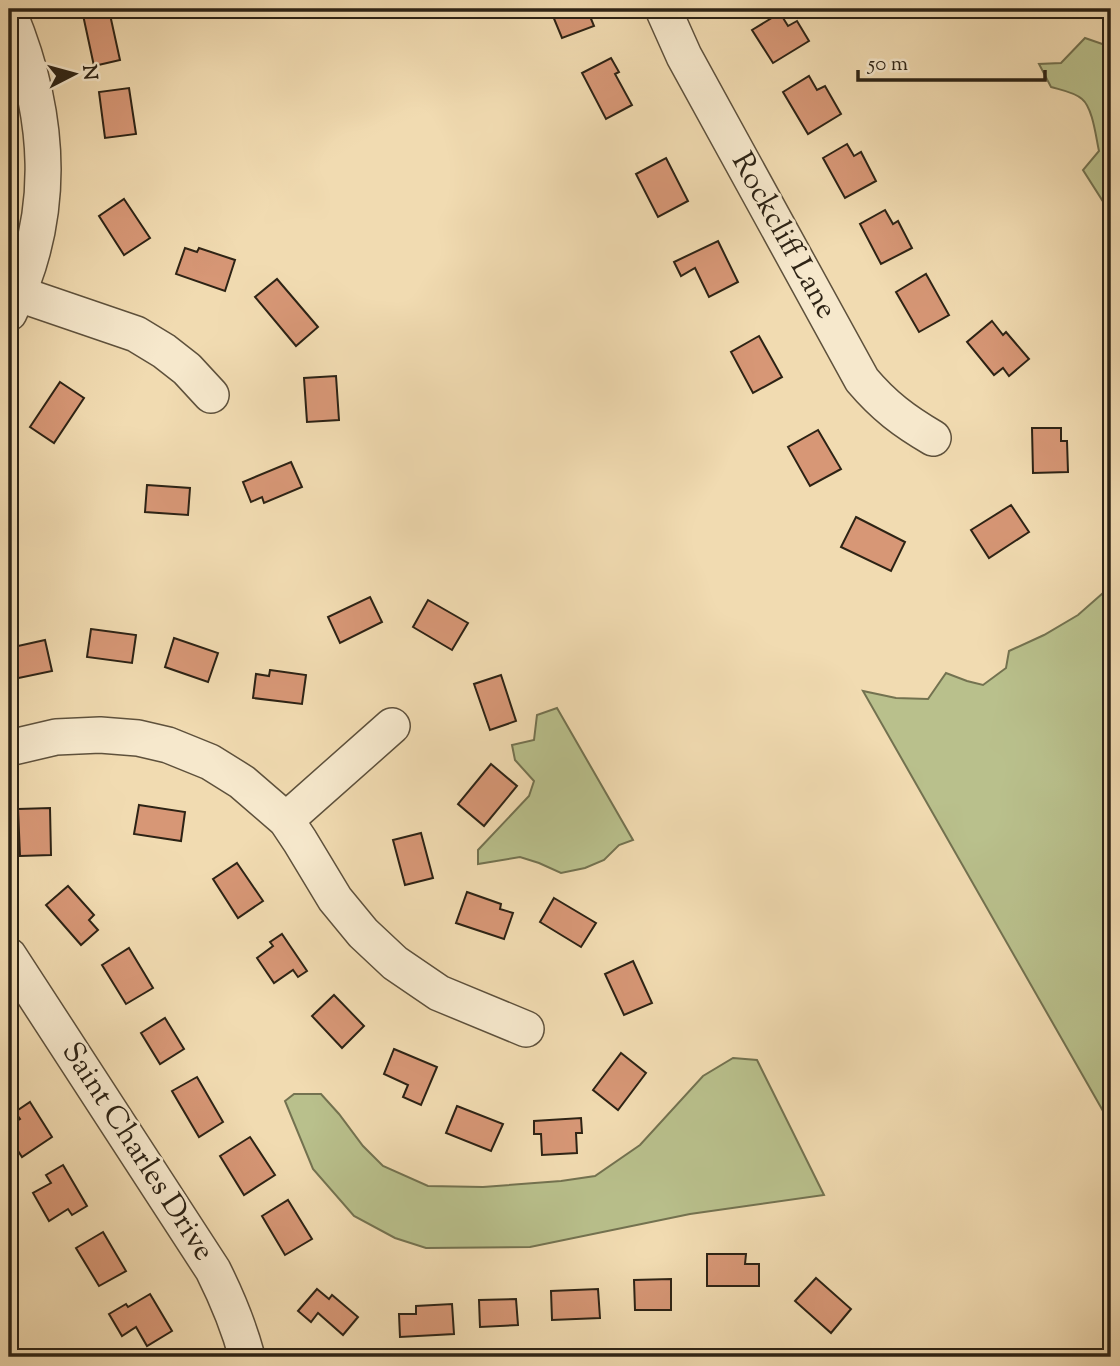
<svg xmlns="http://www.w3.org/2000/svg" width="1120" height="1366" viewBox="0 0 1120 1366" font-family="'Sorts Mill Goudy',serif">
  <rect width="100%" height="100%" fill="#f1dbb1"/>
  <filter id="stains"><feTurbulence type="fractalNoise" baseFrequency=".00286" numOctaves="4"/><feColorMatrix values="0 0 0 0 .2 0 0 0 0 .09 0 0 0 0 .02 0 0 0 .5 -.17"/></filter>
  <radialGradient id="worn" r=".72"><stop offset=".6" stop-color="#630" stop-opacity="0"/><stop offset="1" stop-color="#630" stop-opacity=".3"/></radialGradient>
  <g fill="#b9c08c" stroke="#737250" stroke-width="2">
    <path d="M1085 38 1111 47V214L1083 170 1099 151C1096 138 1093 108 1082 99 1074 92 1061 90 1051 87L1039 64 1061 63Z"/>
    <polygon points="1111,586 1111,1125 863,691 896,698 928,699 946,673 967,681 983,685 1006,668 1009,651 1044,635 1078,615"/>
    <polygon points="557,708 633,840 619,845 604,860 585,868 561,873 539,863 520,857 478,864 478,850 529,796 534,781 515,760 512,745 534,740 537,715"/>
    <polygon points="733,1058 757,1060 824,1195 690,1214 530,1247 426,1248 395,1238 354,1216 313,1169 285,1101 294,1094 321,1094 339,1114 363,1146 383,1166 428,1186 483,1187 561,1181 595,1176 640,1145 703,1076"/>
  </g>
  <g fill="#d79776" stroke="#2d2315" stroke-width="2">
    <polygon points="550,9 587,9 594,26 562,38"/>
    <polygon points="109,10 120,60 94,66 83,15"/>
    <polygon points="780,13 788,26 797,21 809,41 773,63 752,30"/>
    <polygon points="611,58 619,72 615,74 632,105 606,119 582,73"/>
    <polygon points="809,76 817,90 825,86 841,114 808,134 783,92"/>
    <polygon points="129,88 136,134 105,138 99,92"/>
    <polygon points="847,144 854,156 861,152 876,181 845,198 823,158"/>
    <polygon points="666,158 688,201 658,217 636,174"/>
    <polygon points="124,199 150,238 124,255 99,216"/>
    <polygon points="885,210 893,224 898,221 912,248 881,264 860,224"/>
    <polygon points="718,241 738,282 709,297 695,268 681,276 674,262"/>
    <polygon points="185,248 197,252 199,248 235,260 225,291 176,274"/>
    <polygon points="926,274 949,315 919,332 896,292"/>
    <polygon points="277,279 318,327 296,346 255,297"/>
    <polygon points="992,321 1003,335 1006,332 1029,359 1009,376 1003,368 994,375 967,342"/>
    <polygon points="759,336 782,377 753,393 731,352"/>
    <polygon points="336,376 339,420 307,422 304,378"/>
    <polygon points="60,382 84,398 54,443 30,427"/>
    <polygon points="1032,428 1061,428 1061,441 1067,441 1068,472 1033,473"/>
    <polygon points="818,430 841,469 810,486 788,447"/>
    <polygon points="291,462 302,487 264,503 262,497 251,502 243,482"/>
    <polygon points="147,485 190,488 188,515 145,512"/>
    <polygon points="1011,505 1029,532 989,558 971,530"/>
    <polygon points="856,517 905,542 891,571 841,547"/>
    <polygon points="370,597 382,622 340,643 328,617"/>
    <polygon points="428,600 468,623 452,650 413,627"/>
    <polygon points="91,629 136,635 132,663 87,657"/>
    <polygon points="174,638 218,653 208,682 165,667"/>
    <polygon points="45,640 52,671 9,680 9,655 11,655 9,648"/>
    <polygon points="270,670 306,675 302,704 253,698 256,674 269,676"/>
    <polygon points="501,675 516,721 490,730 474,684"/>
    <polygon points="491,764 517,786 484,826 458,804"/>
    <polygon points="139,805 185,812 181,841 134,834"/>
    <polygon points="50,808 51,855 20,856 18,809"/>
    <polygon points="421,833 433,878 405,885 393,840"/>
    <polygon points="237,863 263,901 238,918 213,879"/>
    <polygon points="68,886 94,915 89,920 98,930 81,945 46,905"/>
    <polygon points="467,892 501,904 500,909 513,913 504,939 456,923"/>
    <polygon points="554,898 596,923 581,947 540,922"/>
    <polygon points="282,934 307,971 298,977 293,970 274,983 257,958 273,946 270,942"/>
    <polygon points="129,948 153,988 126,1004 102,965"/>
    <polygon points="633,961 652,1003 624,1015 605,974"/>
    <polygon points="334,995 364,1026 342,1048 312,1016"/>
    <polygon points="165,1018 184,1049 160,1064 141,1033"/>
    <polygon points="394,1049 437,1067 421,1105 403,1097 408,1085 384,1074"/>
    <polygon points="621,1053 646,1073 618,1110 593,1090"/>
    <polygon points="197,1077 223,1122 199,1137 172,1091"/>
    <polygon points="30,1102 52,1137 22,1157 9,1137 9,1126 20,1119 15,1112"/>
    <polygon points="457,1106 503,1124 491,1151 446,1133"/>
    <polygon points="581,1118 582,1133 576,1133 577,1153 542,1155 541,1134 534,1134 534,1121"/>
    <polygon points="250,1137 275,1175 244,1195 220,1156"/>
    <polygon points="63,1165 87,1206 72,1215 68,1209 49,1221 33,1193 51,1183 46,1175"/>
    <polygon points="288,1200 312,1239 285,1255 262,1216"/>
    <polygon points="103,1232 126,1271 99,1286 76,1248"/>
    <polygon points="707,1254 746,1254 745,1264 759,1264 759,1286 707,1286"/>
    <polygon points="816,1278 851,1309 831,1333 795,1301"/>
    <polygon points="671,1279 671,1310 635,1310 634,1280"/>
    <polygon points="317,1289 329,1299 332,1295 358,1317 343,1335 318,1313 311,1322 298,1311"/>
    <polygon points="598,1289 600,1318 552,1320 551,1291"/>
    <polygon points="150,1294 172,1331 147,1346 136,1327 122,1336 109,1314 126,1304 128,1307"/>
    <polygon points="516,1299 518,1325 480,1327 479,1300"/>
    <polygon points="452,1304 454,1334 400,1337 399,1314 416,1314 416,1306"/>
  </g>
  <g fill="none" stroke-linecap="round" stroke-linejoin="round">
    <g stroke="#5e513c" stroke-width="38">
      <g id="minor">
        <path d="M663 9 684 56 862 380C884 406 904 421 933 438"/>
        <path d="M9 13C51 114 58 214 9 313"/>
        <polyline points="19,294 136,334 164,351 187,369 211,395"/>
        <polyline points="9,748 56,737 100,735 138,738 168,745 210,762 242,782 286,820 300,841 335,899 363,933 395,963 439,993 526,1029"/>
        <polyline points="286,820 392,726"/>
        <path d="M9 956 213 1270C227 1298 239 1327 247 1357"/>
      </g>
    </g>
    <use href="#minor" stroke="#f6e8cc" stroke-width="35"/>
  </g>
  <g text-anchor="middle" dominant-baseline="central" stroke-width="6" stroke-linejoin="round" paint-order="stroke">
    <g font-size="30" fill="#2d2315" stroke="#f6e8cc">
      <text transform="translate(783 236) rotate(61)">Rockcliff Lane</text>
      <text transform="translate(137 1152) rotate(57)">Saint Charles Drive</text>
    </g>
  </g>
  <rect width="1120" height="1366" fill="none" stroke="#f1dbb1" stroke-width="35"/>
  <rect x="10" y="10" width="1099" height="1345" fill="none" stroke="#2d2315" stroke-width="3.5"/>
  <rect x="18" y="18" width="1085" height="1331" fill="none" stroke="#2d2315" stroke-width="2"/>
  <g transform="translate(74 74) rotate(84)" stroke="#f6e8cc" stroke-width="5" paint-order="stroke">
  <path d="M0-5L12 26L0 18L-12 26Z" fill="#2d2315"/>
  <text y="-10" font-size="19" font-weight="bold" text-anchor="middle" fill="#2d2315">N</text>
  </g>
  <path d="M858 70v10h187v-10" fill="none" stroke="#2d2315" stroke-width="3.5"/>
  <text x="868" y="70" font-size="21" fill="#2d2315" stroke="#f6e8cc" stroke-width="5" paint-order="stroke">50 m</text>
  <rect width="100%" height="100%" filter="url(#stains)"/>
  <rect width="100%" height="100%" fill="url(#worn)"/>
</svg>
